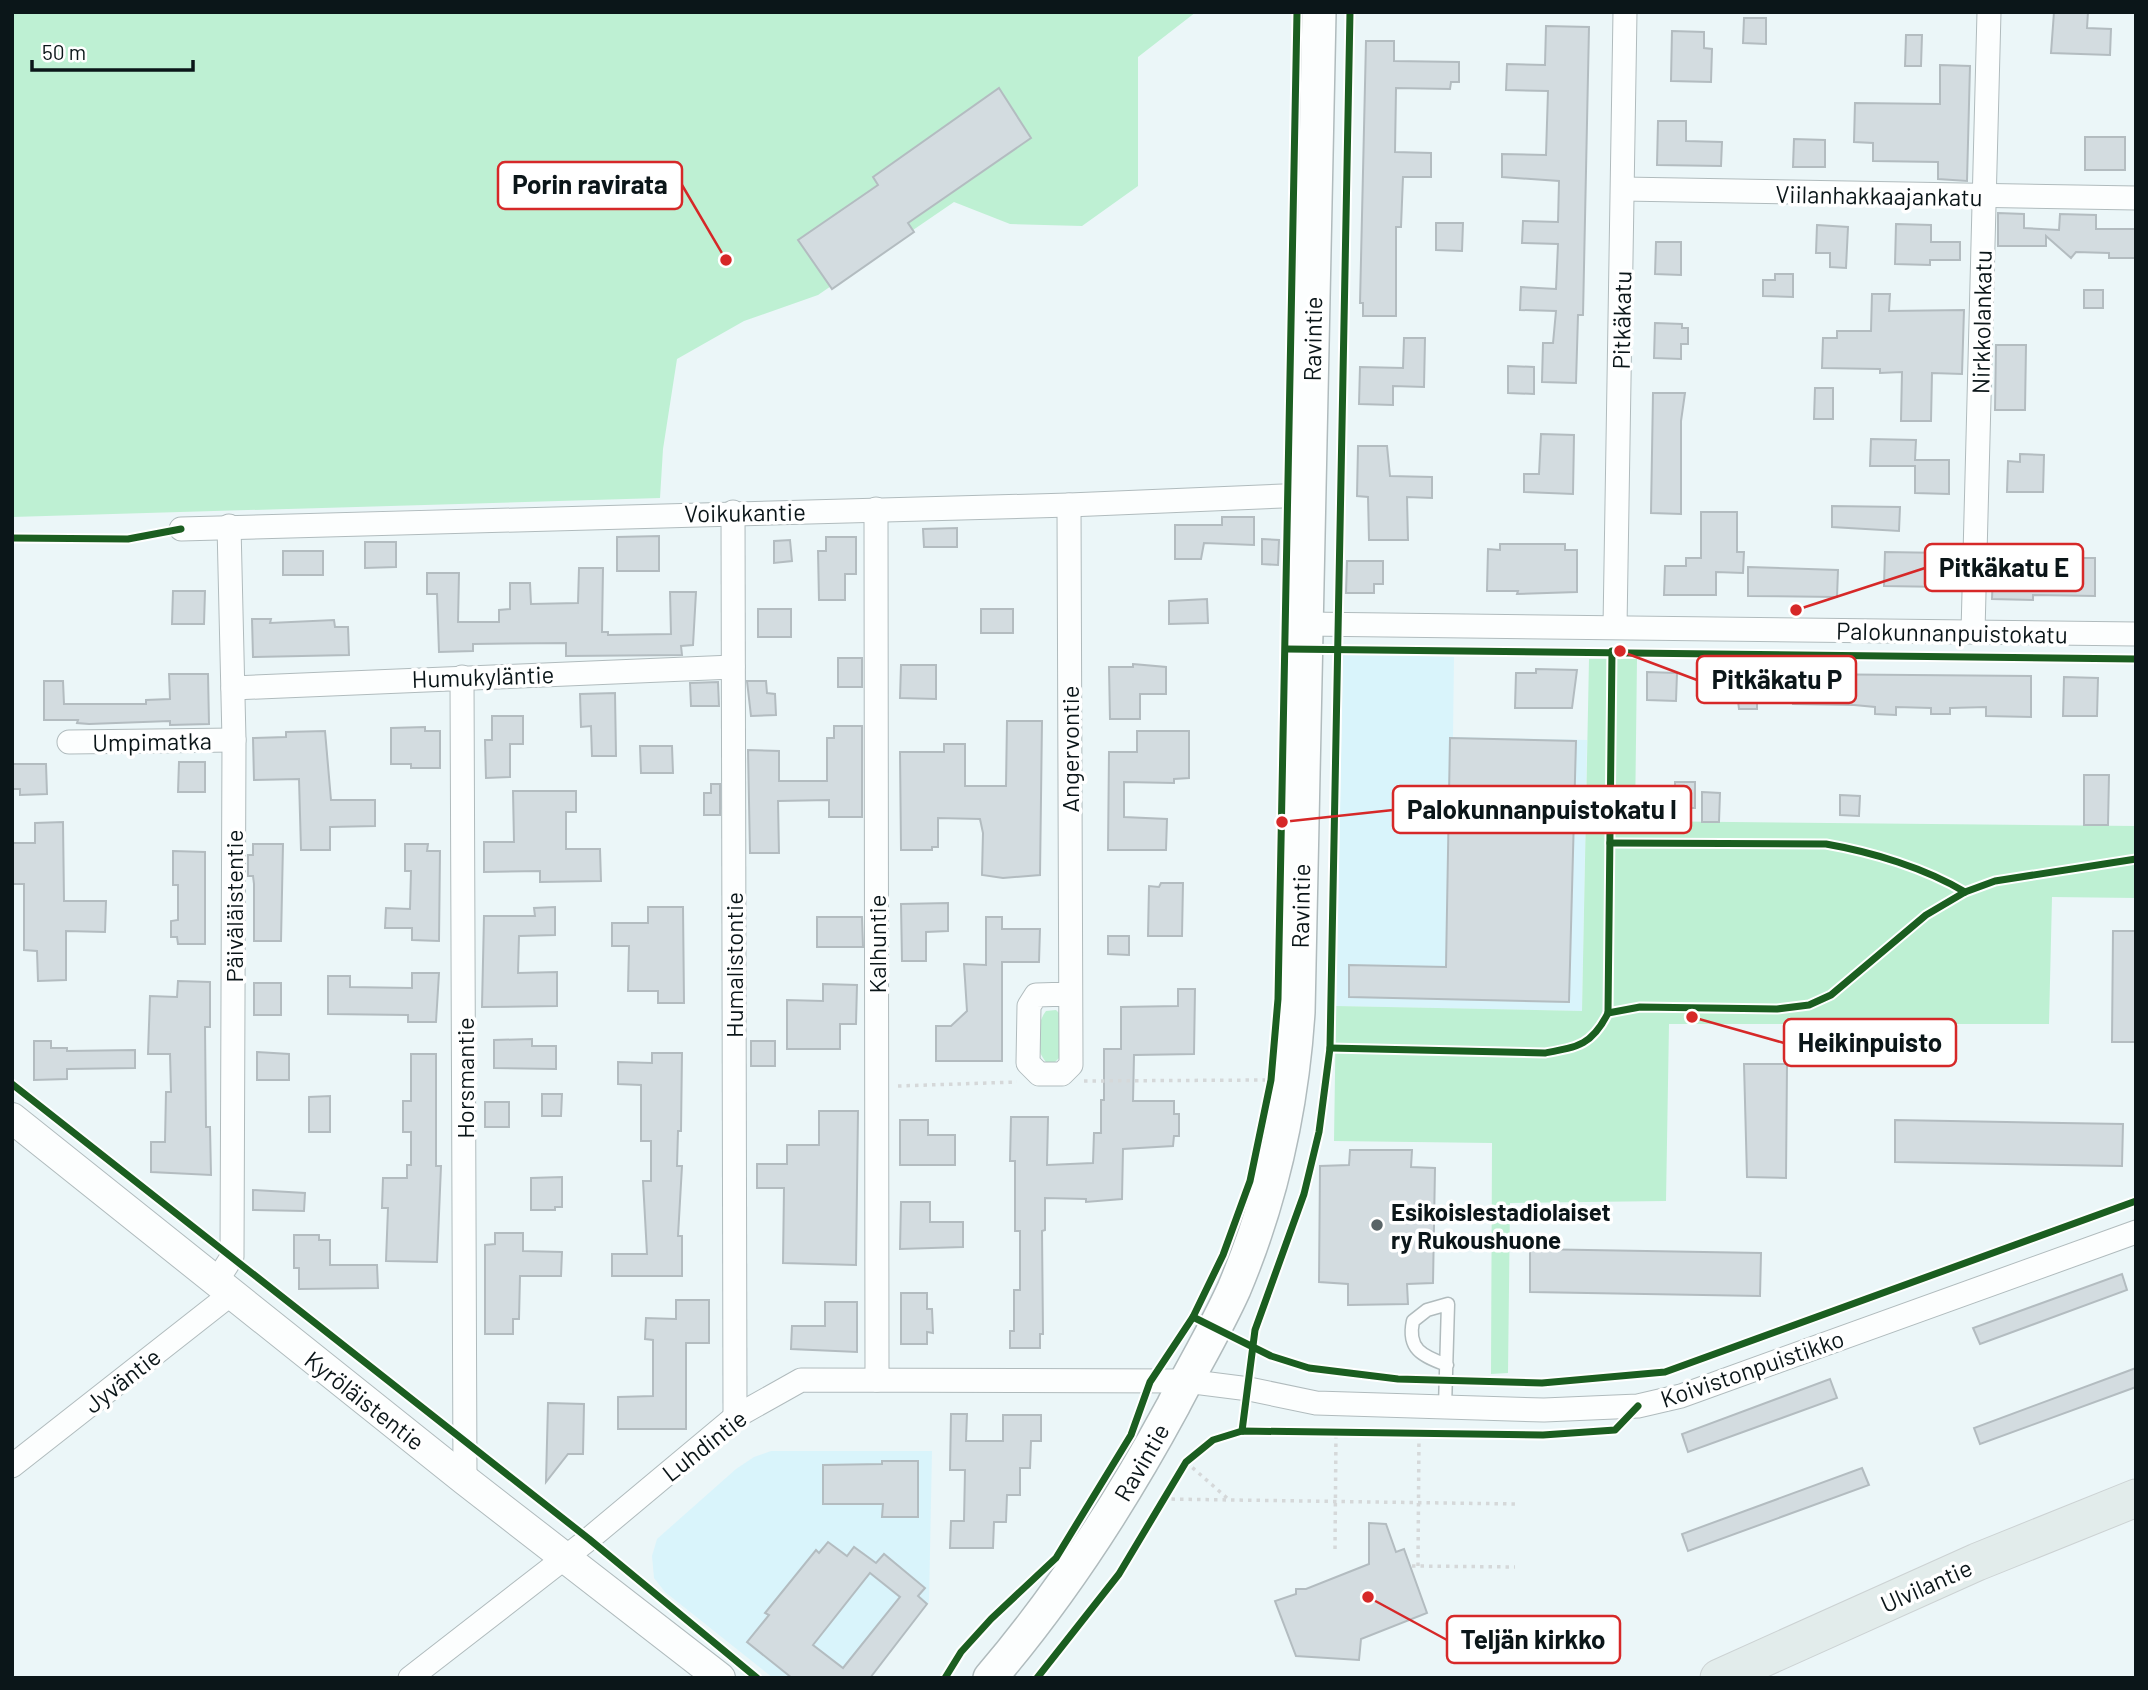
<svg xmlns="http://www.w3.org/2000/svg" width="2148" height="1690" viewBox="0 0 2148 1690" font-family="Barlow,sans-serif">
  <rect width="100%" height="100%" fill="#ebf6f8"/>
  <g fill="#d9f4fb">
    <polygon points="1343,654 1454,657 1453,737 1587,740 1582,1011 1336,1006"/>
    <polygon points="771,1451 932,1451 929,1602 870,1678 773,1678 665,1592 654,1578 652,1556 657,1539 736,1469 754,1457"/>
  </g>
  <g fill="#bef0d3">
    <polygon points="12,12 1196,12 1138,57 1138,186 1082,226 1010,224 954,202 818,295 744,321 677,359 663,449 660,498 12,517"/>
    <polygon points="1589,659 1637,659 1635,821 2136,826 2136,898 2052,897 2049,1024 1669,1024 1666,1201 1510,1203 1508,1373 1491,1374 1492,1143 1334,1141 1336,1006 1582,1011"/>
    <path d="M1056 1010 1062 1016 1061 1056 1055 1062H1046C1034 1049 1036 1024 1046 1011Z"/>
  </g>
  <g fill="#d3dce0" stroke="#b3bcc0" stroke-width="2" fill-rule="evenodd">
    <polygon points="2054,12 2088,12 2087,28 2111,29 2110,55 2051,53"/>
    <polygon points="1744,18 1766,18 1766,44 1743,43"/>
    <polygon points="1546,26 1589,27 1583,315 1578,315 1576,383 1542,382 1543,343 1553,343 1556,311 1520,310 1521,287 1556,289 1558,244 1522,243 1523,221 1558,222 1559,181 1502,177 1502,154 1546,155 1548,91 1506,90 1507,64 1545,65"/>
    <polygon points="1672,31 1704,32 1704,48 1712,49 1711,82 1671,81"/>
    <polygon points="1906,35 1922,35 1921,66 1905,66"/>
    <polygon points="1366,41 1394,41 1394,61 1459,62 1459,82 1451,82 1450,89 1396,88 1395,152 1431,153 1431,177 1403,177 1401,227 1396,227 1396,316 1363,316 1363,303 1360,303"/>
    <polygon points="1940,65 1970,66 1967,181 1938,179 1938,162 1873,161 1873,143 1854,142 1855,103 1940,104"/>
    <polygon points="999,88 1031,138 908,223 914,232 832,289 798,240 878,185 873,177"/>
    <polygon points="1658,121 1686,121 1686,141 1722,142 1721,166 1657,165"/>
    <rect x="2085" y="137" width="40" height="33"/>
    <polygon points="1794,139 1825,140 1825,167 1793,167"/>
    <polygon points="1998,213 2024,214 2024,228 2059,230 2060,214 2096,215 2096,229 2136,229 2136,258 2109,258 2109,253 2076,252 2071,258 2046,236 2046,246 1998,246"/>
    <polygon points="1436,223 1463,223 1462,251 1436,250"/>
    <polygon points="1896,224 1931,225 1931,242 1960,242 1960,260 1930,260 1930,265 1895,264"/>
    <polygon points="1817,225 1848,227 1846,268 1830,267 1830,253 1816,253"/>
    <polygon points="1656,242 1681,242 1681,275 1655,274"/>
    <polygon points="1775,274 1793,274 1793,297 1763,296 1763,280 1775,280"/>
    <rect x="2084" y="290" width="19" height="18"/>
    <polygon points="1872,294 1890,294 1889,311 1964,310 1962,374 1932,373 1931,421 1901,421 1902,372 1880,373 1880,369 1822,368 1823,338 1837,338 1837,331 1871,331"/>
    <polygon points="1655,323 1682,324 1682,328 1688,328 1688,344 1681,344 1681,359 1654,358"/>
    <polygon points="1404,338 1425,338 1424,387 1393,386 1393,405 1359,404 1360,367 1403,368"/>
    <polygon points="1996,345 2026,345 2025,410 1995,410"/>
    <polygon points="1508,366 1534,367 1534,394 1508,393"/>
    <polygon points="1815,388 1833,388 1833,419 1814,419"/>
    <polygon points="1653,393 1685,393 1681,421 1681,514 1651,513"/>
    <polygon points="1541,434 1574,435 1573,494 1524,492 1524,474 1539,474"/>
    <polygon points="1871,439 1916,440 1915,460 1949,460 1949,494 1915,493 1915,466 1870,466"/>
    <polygon points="1358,446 1387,446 1390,476 1432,477 1432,498 1407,497 1408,540 1369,540 1368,497 1357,496"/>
    <polygon points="2020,454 2044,455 2043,492 2007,492 2008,461 2020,462"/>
    <polygon points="1832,506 1900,507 1899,531 1832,527"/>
    <polygon points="1701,512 1737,512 1737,552 1744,552 1743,573 1716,572 1716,595 1664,595 1665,566 1686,566 1686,558 1701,558"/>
    <polygon points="1222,517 1254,517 1254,545 1204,543 1201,559 1175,559 1175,525 1222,525"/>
    <polygon points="957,528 957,547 924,547 923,529"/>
    <polygon points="659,536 659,571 617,571 617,537"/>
    <polygon points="826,537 856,537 856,574 845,574 845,600 819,600 818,551 826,551"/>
    <polygon points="1262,539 1279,540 1278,565 1262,564"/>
    <polygon points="790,540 792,561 774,563 774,541"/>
    <polygon points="365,542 396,542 396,567 365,568"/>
    <polygon points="1500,544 1565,544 1565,550 1577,550 1577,592 1517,594 1518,591 1487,591 1488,549 1500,550"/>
    <rect x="283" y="551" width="40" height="24"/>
    <polygon points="1885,552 1946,553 1945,587 1884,586"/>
    <polygon points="2057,558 2095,558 2095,596 2033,595 2033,600 1992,599 1993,573 2057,571"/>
    <polygon points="1347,561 1383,561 1383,584 1374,584 1374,593 1346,593"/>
    <polygon points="1748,567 1838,570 1837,597 1748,596"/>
    <polygon points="579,568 603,568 602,632 608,632 608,635 671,634 670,592 696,592 693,645 681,646 682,655 566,656 566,643 473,644 473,651 439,652 437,594 427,594 427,573 459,573 458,622 499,622 499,610 510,609 510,583 530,583 531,604 578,603"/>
    <polygon points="173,591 205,591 204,624 172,624"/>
    <polygon points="1207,599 1208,623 1169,624 1169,601"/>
    <rect x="758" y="609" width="33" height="28"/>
    <rect x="981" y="609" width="32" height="24"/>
    <polygon points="252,619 271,619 270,623 334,620 335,627 348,627 349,655 253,657"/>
    <rect x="838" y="658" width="24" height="29"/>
    <polygon points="1133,664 1166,667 1166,694 1140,694 1140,719 1110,719 1109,667 1133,667"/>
    <polygon points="901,665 936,665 936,699 900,698"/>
    <polygon points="1536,669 1577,670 1572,708 1515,708 1516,673 1536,673"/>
    <polygon points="1647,672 1677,673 1676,701 1647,700"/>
    <polygon points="1725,672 1757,672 1757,709 1739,709 1738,701 1724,701"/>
    <polygon points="169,674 208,674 209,724 170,725 170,721 89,724 77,723 78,720 44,720 44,681 63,681 64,704 146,704 146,700 170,699"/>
    <polygon points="1793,674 2031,676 2031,717 1986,716 1986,707 1950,708 1950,714 1931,714 1931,708 1896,707 1896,715 1875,714 1875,707 1854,705 1793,704"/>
    <polygon points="2064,677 2098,678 2097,716 2063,716"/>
    <polygon points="747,681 766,681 767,693 775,694 776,715 751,716"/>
    <polygon points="718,682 719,706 691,706 690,683"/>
    <polygon points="615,693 616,756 592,756 591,726 581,727 580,694"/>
    <polygon points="492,716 523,716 523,744 510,744 510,777 486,778 485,740 492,740"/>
    <polygon points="1007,721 1042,721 1040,875 1003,878 982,875 983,833 980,819 938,818 938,847 932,847 932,850 901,850 900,752 944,752 944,744 965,744 965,786 1006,786"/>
    <polygon points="834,726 862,726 862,817 829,817 829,800 778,801 779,853 750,853 748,750 779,751 779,781 827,781 827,738 834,738"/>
    <polygon points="425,727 425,731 440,731 440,768 411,768 411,764 391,764 391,728"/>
    <polygon points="325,731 331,800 375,800 375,826 330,827 330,850 301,850 299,779 254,780 253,738 286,737 286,732"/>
    <polygon points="1137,731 1189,731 1189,778 1174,779 1174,783 1124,782 1124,817 1167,819 1166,850 1108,850 1109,752 1137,752"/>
    <polygon points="1450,738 1576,741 1569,1002 1349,997 1349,965 1446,967"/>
    <polygon points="640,746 672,746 673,773 641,773"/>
    <polygon points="179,762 205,762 205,792 178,792"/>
    <polygon points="12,764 46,764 47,794 20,795 20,789 12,789"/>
    <polygon points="2084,775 2109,775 2108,825 2084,825"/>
    <rect x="1675" y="782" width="20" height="26"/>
    <polygon points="711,784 720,784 720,815 704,815 704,793 711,793"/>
    <polygon points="513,791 576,791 576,812 566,812 566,849 600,849 601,881 540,882 540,871 484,872 484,842 514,842"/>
    <polygon points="1702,792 1720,793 1719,822 1702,822"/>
    <polygon points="1840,795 1860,796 1859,816 1840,815"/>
    <polygon points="63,822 64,901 106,901 105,932 66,931 66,980 38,981 37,951 24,950 24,884 12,884 12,843 35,843 35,823"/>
    <polygon points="253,844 283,844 281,941 254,941 254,884 253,876 248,876 248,855 253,855"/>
    <polygon points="405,844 428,844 427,851 440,851 439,941 412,940 412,928 385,928 386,908 410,909 411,871 405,871"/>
    <polygon points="173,851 205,852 205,944 178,944 177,937 171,937 171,921 178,920 178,885 173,885"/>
    <polygon points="1161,883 1183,883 1182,936 1148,936 1149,886 1159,887"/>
    <polygon points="948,903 948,931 926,932 926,961 902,961 901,904"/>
    <polygon points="555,907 555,935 519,936 518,973 557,972 557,1006 482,1007 484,916 535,916 534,908"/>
    <polygon points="648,907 683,907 684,1003 658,1003 658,991 628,991 629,946 612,946 612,923 648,923"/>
    <polygon points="817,917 862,917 863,947 817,947"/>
    <polygon points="986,917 1002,917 1002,929 1040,929 1039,962 1002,962 1002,1061 936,1061 936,1026 951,1026 967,1011 964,964 986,965"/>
    <polygon points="2113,931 2136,931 2136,1042 2112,1042"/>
    <polygon points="1108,936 1129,936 1129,955 1108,954"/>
    <polygon points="412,973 439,973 436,1022 408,1022 408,1015 328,1014 328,976 350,976 350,987 412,988"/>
    <polygon points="178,981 210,982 210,1027 205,1027 206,1127 210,1127 211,1175 151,1172 151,1142 165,1142 166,1092 171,1092 170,1054 148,1054 150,996 177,997"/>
    <rect x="254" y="983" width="27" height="32"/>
    <polygon points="823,984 857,985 856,1024 840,1024 840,1049 787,1049 787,1000 823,1001"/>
    <polygon points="1178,989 1195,989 1194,1054 1134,1055 1133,1101 1174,1101 1174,1114 1179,1114 1179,1136 1174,1136 1173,1146 1123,1149 1122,1199 1086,1202 1086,1199 1045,1198 1045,1230 1042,1231 1043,1334 1040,1334 1040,1348 1010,1348 1010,1331 1014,1331 1014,1290 1020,1290 1020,1231 1015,1231 1015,1161 1010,1161 1011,1117 1048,1117 1047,1165 1093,1163 1094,1133 1101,1133 1101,1100 1104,1100 1104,1049 1121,1049 1121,1007 1178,1006"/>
    <polygon points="532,1039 532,1046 556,1046 556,1069 494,1068 494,1040"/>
    <polygon points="34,1041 51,1041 51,1048 67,1048 67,1051 135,1050 135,1068 67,1069 67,1079 34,1080"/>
    <rect x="751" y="1041" width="24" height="25"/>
    <polygon points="257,1052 289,1054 289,1080 257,1080"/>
    <polygon points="652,1053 682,1053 681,1131 678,1131 677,1166 682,1166 678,1236 682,1236 682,1276 612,1276 612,1254 647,1254 643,1181 651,1181 651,1141 641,1141 641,1085 618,1084 618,1062 652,1063"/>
    <polygon points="411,1054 436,1054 436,1166 441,1166 437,1262 386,1261 388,1208 382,1208 383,1178 407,1178 407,1165 411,1165 411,1132 403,1132 403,1101 411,1101"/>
    <polygon points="1744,1064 1787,1064 1786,1178 1747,1177"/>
    <polygon points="542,1094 562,1094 561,1116 542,1116"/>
    <polygon points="330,1096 330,1132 309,1132 309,1097"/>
    <rect x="485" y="1102" width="24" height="25"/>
    <polygon points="819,1111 858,1111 856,1265 783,1263 784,1188 757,1188 757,1164 787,1164 787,1145 819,1145"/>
    <polygon points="900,1120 928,1120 928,1135 955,1135 955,1165 900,1165"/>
    <polygon points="1895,1120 2123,1124 2122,1166 1895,1162"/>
    <polygon points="1350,1150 1412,1150 1411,1167 1435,1168 1433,1283 1407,1284 1408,1304 1348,1305 1348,1284 1319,1282 1320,1166 1349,1165"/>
    <polygon points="562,1177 562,1207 555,1207 555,1210 531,1210 531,1178"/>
    <polygon points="253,1190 305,1193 304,1211 253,1210"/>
    <polygon points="901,1202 930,1202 930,1222 963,1222 963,1247 900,1249"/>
    <polygon points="495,1233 523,1233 523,1251 562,1252 561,1276 520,1276 519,1319 513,1319 513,1334 485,1334 485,1245 495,1244"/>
    <polygon points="294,1235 319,1235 319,1240 330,1240 330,1265 377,1265 378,1288 299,1289 299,1268 294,1268"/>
    <polygon points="1530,1249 1761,1253 1760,1296 1530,1292"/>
    <polygon points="2122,1274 2127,1290 1980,1344 1973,1328"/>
    <polygon points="901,1293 927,1293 927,1309 932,1309 933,1333 927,1332 927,1344 901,1344"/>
    <polygon points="676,1300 709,1300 709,1343 686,1343 686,1429 618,1429 618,1397 653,1396 653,1340 645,1339 646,1318 676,1319"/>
    <polygon points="825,1302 857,1302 857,1352 791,1349 792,1326 825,1326"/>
    <polygon points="2136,1368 2136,1387 1980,1444 1974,1428"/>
    <polygon points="1830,1379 1837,1398 1688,1452 1682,1434"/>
    <polygon points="548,1403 584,1404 583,1454 568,1454 546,1482"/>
    <polygon points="951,1414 967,1414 966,1441 1003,1441 1003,1415 1041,1415 1041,1441 1031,1441 1030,1468 1020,1468 1020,1495 1007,1495 1006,1522 994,1522 993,1548 950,1548 951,1521 964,1521 965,1470 950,1470"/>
    <polygon points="882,1461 918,1461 918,1517 882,1517 883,1504 823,1504 823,1465 882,1464"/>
    <polygon points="1862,1468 1869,1485 1688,1551 1682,1534"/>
    <polygon points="1369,1523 1386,1524 1396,1552 1404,1549 1427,1613 1361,1639 1359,1660 1296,1656 1275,1601 1296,1594 1296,1589 1306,1589 1369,1564"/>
    <path d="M828 1542 847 1556 854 1547 876 1563 884 1554 925 1588 918 1596 927 1604 870 1678H792L747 1642 769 1615 765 1613 816 1550 819 1553ZM870 1573 900 1597 843 1668 813 1645Z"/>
  </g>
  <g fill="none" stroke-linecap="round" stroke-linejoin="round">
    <g stroke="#b0bbbd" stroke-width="15">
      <path id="service" d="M1445 1407 1448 1304 1427 1310 1413 1321C1407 1349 1422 1356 1447 1365"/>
    </g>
    <g stroke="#b0bbbd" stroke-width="25">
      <g id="minor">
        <polyline points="1623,189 2136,198"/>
        <polyline points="1069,505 1071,1065 1062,1074 1039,1074 1028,1063 1029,1006 1036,995 1070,994"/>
        <polyline points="876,509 877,1380"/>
        <polyline points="733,512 735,1417"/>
        <polyline points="181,529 1069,505 1308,495"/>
        <polyline points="1306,624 2136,634"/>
        <polyline points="1615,627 1625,12"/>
        <polyline points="1973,632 1989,12"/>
        <polyline points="462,677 465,1480"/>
        <polyline points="233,688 733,667"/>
        <polyline points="69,742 234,740"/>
        <polyline points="216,1282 232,1257 234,740 229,526"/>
        <polyline points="12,1466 231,1294"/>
        <polyline points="410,1678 589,1539 735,1417 801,1380 1186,1381 1249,1389 1316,1403 1544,1410 1638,1406 1681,1396 2136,1232"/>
      </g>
    </g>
    <g stroke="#b0bbbd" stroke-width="32">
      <polyline id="tertiary" points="12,1118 465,1480 720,1678"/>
    </g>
    <g stroke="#b0bbbd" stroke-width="36">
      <path id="secondary" d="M990 1678C1061 1595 1121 1502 1173 1406 1193 1367 1216 1329 1234 1289 1271 1201 1292 1106 1298 1012L1319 12"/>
    </g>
    <g stroke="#ccd2d3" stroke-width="39">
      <polyline id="primary" points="1719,1678 1977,1562 2136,1498"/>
    </g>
    <g stroke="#d5d8d9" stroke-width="3.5" stroke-dasharray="3.5 5" stroke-linecap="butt">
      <polyline points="1084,1081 1265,1080"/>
      <polyline points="898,1086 1017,1082"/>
      <polyline points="1186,1462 1227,1498"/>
      <polyline points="1163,1499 1516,1504"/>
      <polyline points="1335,1549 1336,1432"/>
      <polyline points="1412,1566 1515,1567"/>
      <polyline points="1418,1566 1419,1433"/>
    </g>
    <use href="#service" stroke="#fcfefe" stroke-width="12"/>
    <use href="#minor" stroke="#fcfefe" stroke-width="23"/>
    <use href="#tertiary" stroke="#fcfefe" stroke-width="30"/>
    <use href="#secondary" stroke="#fcfefe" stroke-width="33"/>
    <use href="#primary" stroke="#e2eceb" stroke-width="37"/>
    <g stroke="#fff" stroke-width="11">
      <g id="cycleway">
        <polyline points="12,538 128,539 181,529"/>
        <polyline points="1286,649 2136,659"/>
        <path d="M1610 843 1826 844C1872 852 1925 868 1965 892"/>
        <polyline points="1608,1013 1640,1007 1777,1009 1809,1005 1831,995 1926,915 1965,892 1995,881 2136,859"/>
        <path d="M1330 1048 1545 1053C1578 1047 1592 1045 1608 1013L1612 651"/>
        <polyline points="12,1084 589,1539 757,1678"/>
        <polyline points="1193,1317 1271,1356 1309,1368 1398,1379 1542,1383 1665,1372 2136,1201"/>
        <polyline points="1242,1431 1255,1330 1304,1194 1319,1132 1330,1048 1350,12"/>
        <polyline points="945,1678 961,1652 991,1619 1056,1558 1131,1435 1150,1382 1193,1317 1223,1255 1250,1181 1271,1080 1278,999 1297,12"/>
        <polyline points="1037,1678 1119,1574 1186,1462 1213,1440 1242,1431 1543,1435 1615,1430 1638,1406"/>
      </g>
    </g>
    <use href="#cycleway" stroke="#1b5e20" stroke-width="7"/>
  </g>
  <circle fill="#596467" stroke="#fff" stroke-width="2.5" cx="1377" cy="1225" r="7"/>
  <g text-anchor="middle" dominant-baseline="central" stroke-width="7" stroke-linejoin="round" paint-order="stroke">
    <g font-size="24" fill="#0b1619" stroke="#fff">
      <text transform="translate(1879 195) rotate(1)">Viilanhakkaajankatu</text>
      <text transform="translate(1621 320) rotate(-89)">Pitkäkatu</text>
      <text transform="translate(1981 322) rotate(-89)">Nirkkolankatu</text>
      <text transform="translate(1312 339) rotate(-89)">Ravintie</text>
      <text transform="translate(745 512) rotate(-1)">Voikukantie</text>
      <text transform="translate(1952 632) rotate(1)">Palokunnanpuistokatu</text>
      <text transform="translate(483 676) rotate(-2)">Humukyläntie</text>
      <text transform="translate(152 741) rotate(-1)">Umpimatka</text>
      <text transform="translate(1069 749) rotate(-90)">Angervontie</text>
      <text transform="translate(233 906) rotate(-90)">Päiväläistentie</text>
      <text transform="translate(1300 906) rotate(-89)">Ravintie</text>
      <text transform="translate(876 944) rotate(-90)">Kalhuntie</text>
      <text transform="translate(733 965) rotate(-90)">Humalistontie</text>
      <text transform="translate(464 1078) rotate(-90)">Horsmantie</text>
      <text transform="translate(1752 1368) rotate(-19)">Koivistonpuistikko</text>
      <text transform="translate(122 1380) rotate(-38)">Jyväntie</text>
      <text transform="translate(365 1400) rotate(38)">Kyröläistentie</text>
      <text transform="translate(704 1445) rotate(-38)">Luhdintie</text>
      <text transform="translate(1141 1462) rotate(-60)">Ravintie</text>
      <text transform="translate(1926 1585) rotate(-24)">Ulvilantie</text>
    </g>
    <g font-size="24" font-weight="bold" fill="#0b1619" stroke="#fff" text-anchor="start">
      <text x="1391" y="1211">Esikoislestadiolaiset<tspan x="1391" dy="28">ry Rukoushuone</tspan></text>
    </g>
  </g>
  <path fill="none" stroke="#d62828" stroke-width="2.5" d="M726 260L682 185M1796 610L1925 568M1620 651L1697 680M1282 822L1393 810M1692 1017L1784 1043M1368 1597L1447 1640"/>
  <g fill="#d62828" stroke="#fff" stroke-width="2.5">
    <circle cx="726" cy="260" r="7"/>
    <circle cx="1796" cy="610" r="7"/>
    <circle cx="1620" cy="651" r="7"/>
    <circle cx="1282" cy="822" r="7"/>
    <circle cx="1692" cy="1017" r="7"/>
    <circle cx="1368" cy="1597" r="7"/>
  </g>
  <g fill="#fff" stroke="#d62828" stroke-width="2.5">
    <rect x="498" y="162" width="184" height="47" rx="7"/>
    <rect x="1925" y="544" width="158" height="47" rx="7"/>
    <rect x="1697" y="656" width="159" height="47" rx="7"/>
    <rect x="1393" y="786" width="298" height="47" rx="7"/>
    <rect x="1784" y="1019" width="172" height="47" rx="7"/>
    <rect x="1447" y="1616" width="173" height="47" rx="7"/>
  </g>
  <g font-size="26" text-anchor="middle" font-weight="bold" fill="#0b1619">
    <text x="590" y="194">Porin ravirata</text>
    <text x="2004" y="577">Pitkäkatu E</text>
    <text x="1777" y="689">Pitkäkatu P</text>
    <text x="1542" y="819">Palokunnanpuistokatu I</text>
    <text x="1870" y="1052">Heikinpuisto</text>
    <text x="1533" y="1649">Teljän kirkko</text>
  </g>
  <rect width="2148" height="1690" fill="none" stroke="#0b1619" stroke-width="28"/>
  <path d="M32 60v10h161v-10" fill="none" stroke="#0b1619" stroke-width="3.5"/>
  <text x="42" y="60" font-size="21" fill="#0b1619" stroke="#ffffff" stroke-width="5" paint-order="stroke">50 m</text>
</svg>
